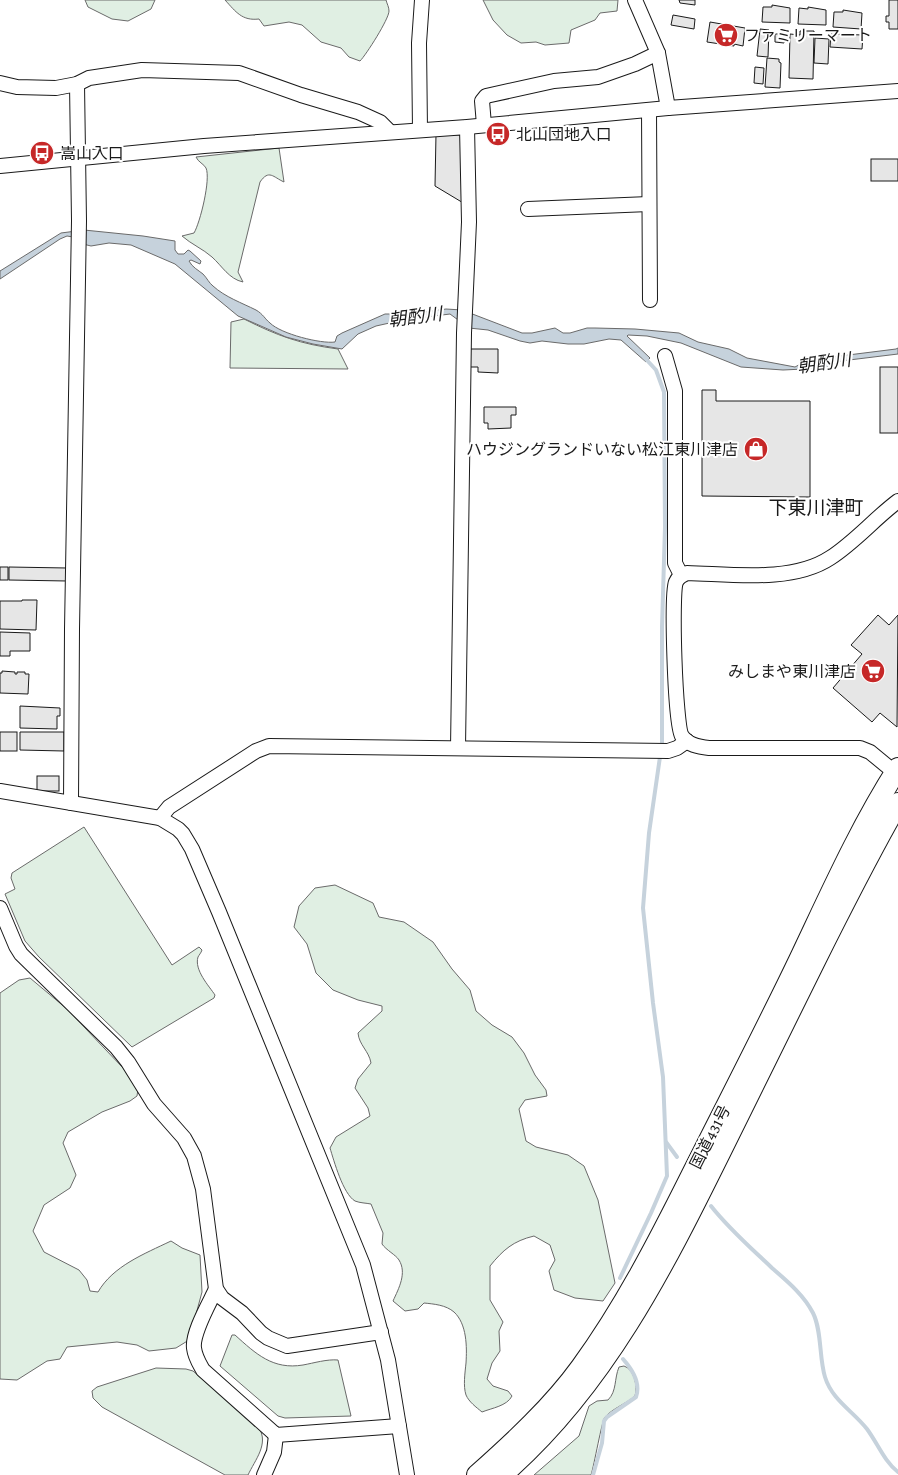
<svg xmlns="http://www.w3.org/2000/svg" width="898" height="1475" viewBox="0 0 898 1475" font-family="'Crimson Pro','Noto Sans JP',serif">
  <rect width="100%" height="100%" fill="#fff"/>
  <g fill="#e0efe3" stroke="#6a6a6a">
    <polygon points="85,0 155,0 151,9 128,21 112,19 88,7"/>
    <path d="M225 0H386C387 4 389 7 389 11 389 19 366 55 360 61L349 57 341 48 321 42 302 25 289 22 264 26 259 19C242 21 236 12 225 0Z"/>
    <polygon points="483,0 618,0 617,11 600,13 595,20 571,30 569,43 545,45 536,42 521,43 507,35 493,20"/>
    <path d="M279 148 284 182C273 177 269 169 260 182L238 272 243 282C229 279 222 266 212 257 203 249 191 244 182 236L194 233C200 223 211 179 206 168 204 164 198 162 196 157Z"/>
    <path d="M244 319C278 336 300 344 338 349L348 369 230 368 231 322Z"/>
    <path d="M84 827 172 965 199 947 202 950C201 953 199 955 198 957 194 970 209 986 215 995L214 998 132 1047 39 957 25 941 5 894 15 889 11 878 12 873Z"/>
    <path d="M335 885 373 903 379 917 404 922 433 942 452 969 470 990 476 1011 492 1025 512 1037 524 1053 535 1075 546 1090 547 1096 525 1100 519 1109 526 1141 536 1147 568 1155 584 1166 598 1200 615 1283 603 1301 575 1298 554 1290 549 1271 555 1260 550 1245 534 1236C513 1241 503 1250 490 1266V1300L503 1322 499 1331 500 1351 492 1363 487 1379 493 1386 508 1391 512 1396C507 1406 492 1408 482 1412 476 1407 469 1402 466 1395 463 1386 465 1373 466 1363 467 1347 467 1324 454 1312 446 1305 434 1304 424 1303L418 1309 405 1311 393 1301C399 1288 407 1273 399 1260 396 1255 386 1250 382 1244L383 1233 371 1204C366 1203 360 1203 355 1201 343 1194 334 1161 330 1148L336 1137 370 1116 368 1108 355 1088 358 1079 371 1063C369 1051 359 1045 358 1033L382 1011V1006L358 1000 333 990 316 973 307 944 294 927 299 906 315 888Z"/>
    <path d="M30 978 67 1009 124 1069 138 1089 137 1096 130 1101 102 1112 68 1132 63 1143 76 1175 70 1188 44 1205 33 1231 44 1252 79 1270 87 1280 90 1291 98 1292C113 1266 144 1254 171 1241L182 1248 200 1255 202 1292 189 1340 176 1348 149 1351 137 1345 117 1342 67 1347 60 1359 47 1361 17 1380 0 1379V993L19 980Z"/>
    <path d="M232 1335H235C256 1354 273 1370 303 1365 314 1363 327 1359 338 1360L351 1416 285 1418 278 1416 220 1366Z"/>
    <path d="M624 1366C634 1369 638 1386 635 1396 627 1403 612 1409 605 1417 602 1420 594 1466 591 1475H534L579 1436 589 1406 597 1401 608 1400C617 1391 614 1379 619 1367Z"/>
    <path d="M156 1368 186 1369 193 1371 259 1428C269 1444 255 1460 248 1475H225L102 1407 93 1398 92 1391 97 1387Z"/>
  </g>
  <path fill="#c6d2dc" stroke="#6a6a6a" d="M84 230 143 236 175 241V250L178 254H184L188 250 190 251 201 261 200 264 191 260 189 261C192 267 198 270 203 274 207 278 209 283 213 286 225 297 242 303 256 310 263 314 265 319 270 323 281 334 321 344 335 342L337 336 342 333 385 314H392L396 316 446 309 462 310 522 333H532L555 328 563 333H570L587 328H595L635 329 679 333 698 342 729 349 747 358 795 367 808 360 896 349 898 348V354L841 361 825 368 783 370 741 367 681 343 647 336 628 335 627 336 650 358 646 362 621 340 609 339 584 344H568L542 341 530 343 520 341 488 330 469 328 450 314 403 320 376 326 358 334 342 349 313 344 286 337 238 316 175 264 131 245 109 243 91 246 83 244 73 237 67 236 60 239 0 279V271L61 233Z"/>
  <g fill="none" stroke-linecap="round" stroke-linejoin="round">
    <g stroke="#c6d2dc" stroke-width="4">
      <polyline points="666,1142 677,1157"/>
      <path d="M711 1206C729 1229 751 1248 772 1268 787 1281 804 1295 813 1313 822 1331 819 1358 825 1377 832 1400 853 1411 867 1429 878 1444 884 1461 898 1472"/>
      <polyline points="620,1278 651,1213 667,1176 663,1077 653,1003 643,908 649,833 662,743 662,627 665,527 664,392 656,370 644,357"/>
      <path d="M593 1475 602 1443 604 1421 607 1417 636 1397C641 1383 632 1369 623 1359"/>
    </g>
  </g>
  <g fill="#e6e6e6" stroke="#1a1a1a">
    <polygon points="679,0 695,0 695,5 680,3"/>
    <polygon points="889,0 898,0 898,29 889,29 889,22 886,22 886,16 889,16"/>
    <polygon points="772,5 790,8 790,23 762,22 763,7 772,7"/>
    <polygon points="808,7 826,10 826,25 798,24 799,8 808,9"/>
    <polygon points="843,10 862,13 861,29 833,27 834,12 843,12"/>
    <polygon points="673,15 695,19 694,29 671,25"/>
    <polygon points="710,22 745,28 743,46 734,44 734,46 707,42"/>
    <polygon points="760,29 769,30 768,57 757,56"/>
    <polygon points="800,31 814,31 813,79 789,78 790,34 800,35"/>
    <polygon points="775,34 785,34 784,43 775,42"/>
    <polygon points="831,34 863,35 862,49 830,47"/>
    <polygon points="815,38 829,39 828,64 814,63"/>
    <polygon points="767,58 779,59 779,62 781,63 780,88 765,87"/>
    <polygon points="755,67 764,68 763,84 754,83"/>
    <polygon points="436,134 461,135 465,204 435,186"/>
    <rect x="871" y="159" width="27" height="22"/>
    <polygon points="470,349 498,349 498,373 478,372 478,367 470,367"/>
    <rect x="880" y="367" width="18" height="66"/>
    <polygon points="702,390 716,390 716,401 810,401 810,497 702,496"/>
    <polygon points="484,407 516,407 516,415 511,415 511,428 488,429 488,423 484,423"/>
    <rect x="0" y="567" width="8" height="13"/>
    <polygon points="9,567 67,568 67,581 9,580"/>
    <polygon points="22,600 37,600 36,630 0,629 0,601 22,601"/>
    <polygon points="878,615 889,625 898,615 897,727 880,713 872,722 833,688 862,654 851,645"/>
    <polygon points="0,632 30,633 30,651 10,651 10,656 0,656"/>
    <polygon points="2,671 15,672 15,674 17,674 17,672 25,672 25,674 29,674 28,694 0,693 0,673 2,673"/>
    <polygon points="20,706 60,708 60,716 57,716 57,729 20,728"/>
    <rect x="0" y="732" width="17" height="19"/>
    <polygon points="20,732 64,732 64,751 20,750"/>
    <rect x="37" y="776" width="22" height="15"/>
  </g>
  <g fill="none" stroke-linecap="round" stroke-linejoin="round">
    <g stroke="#1a1a1a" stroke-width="16">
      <g id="minor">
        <polyline points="635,0 658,53 668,108"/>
        <polyline points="0,83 17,87 56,88 77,84 89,78 142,70 239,73 301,95 358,112 380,122 390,132"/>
        <polyline points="649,110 650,300"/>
        <polyline points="484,125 482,101 486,96 554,81 598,77 635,64 658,53"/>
        <polyline points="420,130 419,43 422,0"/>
        <polyline points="0,166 204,146 467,127 668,108 898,91"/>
        <polyline points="528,209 649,204"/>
        <polyline points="665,356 675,391 675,563 681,575"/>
        <path d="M898 501C874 519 855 542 830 558 792 583 731 574 687 573 682 575 678 577 676 582 671 594 675 726 682 736 687 745 699 747 709 748H860L870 752 898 775"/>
        <polyline points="458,748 464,333 469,222 467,127"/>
        <polyline points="0,791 160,818 178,829 183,834 192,849 219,912 363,1265 388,1360 407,1475"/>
        <polyline points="71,803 72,629 79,221 77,84"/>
        <polyline points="160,818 169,807 256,751 269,746 668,751 677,748 687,741"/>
        <polyline points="0,908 16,946 21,954 116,1047 128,1062 154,1104 184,1138 194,1156 203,1189 216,1289 222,1298 242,1313 261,1333 268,1338 287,1346 381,1332"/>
        <path d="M216 1289C209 1304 192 1333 194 1348 195 1357 199 1363 203 1370L276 1435 399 1426"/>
        <polyline points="264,1475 274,1452 276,1435"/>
      </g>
    </g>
    <g stroke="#1a1a1a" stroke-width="22">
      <g id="highway">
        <path d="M477 1475C514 1442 552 1407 581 1367 624 1308 658 1242 691 1176 727 1104 764 1033 799 960 830 895 859 829 898 768"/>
        <path d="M502 1475C603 1388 663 1268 721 1151 752 1088 783 1026 814 963 841 909 868 855 898 803"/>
      </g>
    </g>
    <use href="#minor" stroke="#fff" stroke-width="14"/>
    <use href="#highway" stroke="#fff" stroke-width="20"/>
  </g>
  <defs>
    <g id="supermarket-disc" transform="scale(1.25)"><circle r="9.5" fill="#c62828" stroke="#fff"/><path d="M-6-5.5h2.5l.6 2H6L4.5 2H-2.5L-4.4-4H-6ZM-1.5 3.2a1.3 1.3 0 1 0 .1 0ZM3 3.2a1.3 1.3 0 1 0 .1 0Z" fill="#fff"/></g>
    <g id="bus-disc" transform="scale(1.25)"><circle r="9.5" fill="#c62828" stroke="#fff"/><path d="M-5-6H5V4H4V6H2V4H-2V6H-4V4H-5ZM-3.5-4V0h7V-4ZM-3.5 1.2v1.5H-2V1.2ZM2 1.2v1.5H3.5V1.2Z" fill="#fff"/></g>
    <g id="shop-disc" transform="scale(1.25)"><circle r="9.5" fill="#c62828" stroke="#fff"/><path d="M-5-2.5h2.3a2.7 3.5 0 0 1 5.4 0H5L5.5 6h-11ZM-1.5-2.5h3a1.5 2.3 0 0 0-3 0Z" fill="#fff"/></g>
  </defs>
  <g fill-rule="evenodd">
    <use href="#supermarket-disc" x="726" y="35"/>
    <use href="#bus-disc" x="498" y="134"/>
    <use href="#bus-disc" x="42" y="153"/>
    <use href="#shop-disc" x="756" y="449"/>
    <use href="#supermarket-disc" x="873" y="671"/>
  </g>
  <g text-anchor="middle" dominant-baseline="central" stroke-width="4" stroke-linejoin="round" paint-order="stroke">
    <g font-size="16" fill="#1a1a1a" stroke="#fff" text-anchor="start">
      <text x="744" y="35">ファミリーマート</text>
      <text x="516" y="134">北山団地入口</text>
      <text x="60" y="153">嵩山入口</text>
      <text x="738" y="449" text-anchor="end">ハウジングランドいない松江東川津店</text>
      <text x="856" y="671" text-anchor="end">みしまや東川津店</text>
    </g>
    <g font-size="16" fill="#1a1a1a" stroke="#fff">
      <text transform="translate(710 1137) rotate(-63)">国道431号</text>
    </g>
    <g font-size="18" font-style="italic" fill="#1a1a1a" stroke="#fff">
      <text transform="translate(415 317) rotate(-7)">朝酌川</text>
      <text transform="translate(824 363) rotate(-8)">朝酌川</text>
    </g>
    <g font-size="19" fill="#1a1a1a" stroke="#fff">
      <text x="816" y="507">下東川津町</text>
    </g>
  </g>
</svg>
